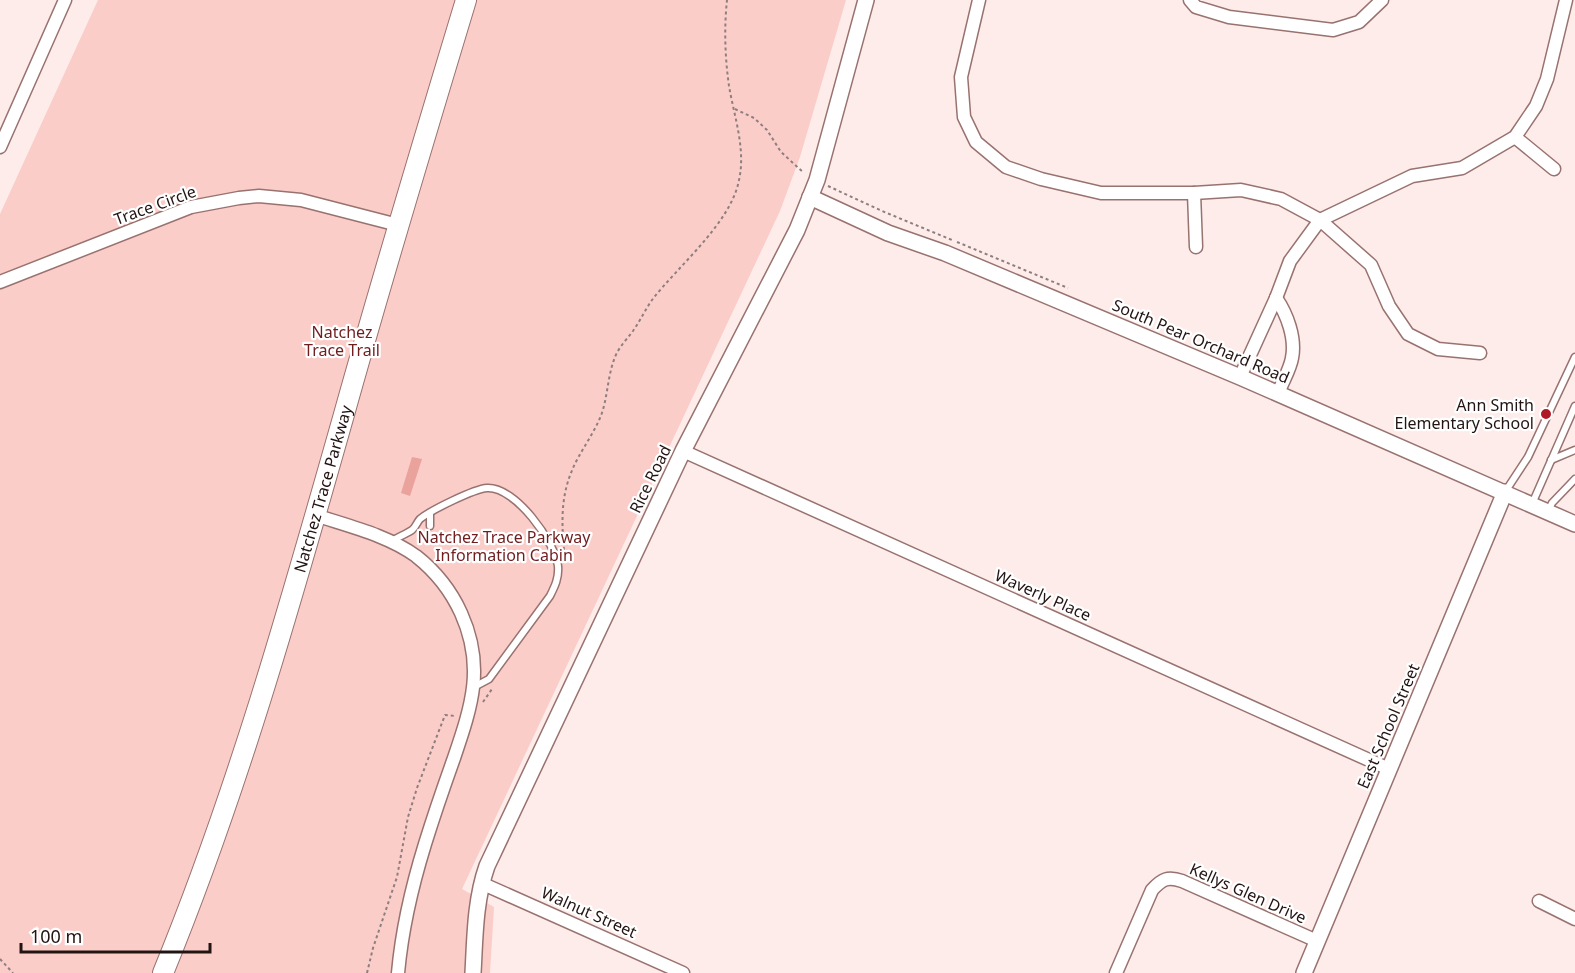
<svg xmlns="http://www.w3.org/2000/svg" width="1575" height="973" viewBox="0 0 1575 973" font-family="'Noto Sans',sans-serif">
  <rect width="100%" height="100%" fill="#fdecea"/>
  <polygon fill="#fbcdc9" points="98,0 846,0 800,157 780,211 462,889 494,907 490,973 0,973 0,214"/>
  <polygon fill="#e9a29c" points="412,457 422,459 410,496 401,493"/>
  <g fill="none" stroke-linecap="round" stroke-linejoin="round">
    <g stroke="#98726f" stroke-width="9">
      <g id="service">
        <polyline points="1551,460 1575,450"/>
        <polyline points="1505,492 1528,457 1575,357"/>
        <polyline points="1532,504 1575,406"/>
        <polyline points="1548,511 1552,503 1575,479"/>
        <polyline points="430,526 430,513"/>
        <path d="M392 541C398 537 406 534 412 530 416 527 417 522 420 519 431 510 474 489 487 488 515 486 555 542 558 566 559 578 555 586 550 596L489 679 474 687"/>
      </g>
    </g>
    <g stroke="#98726f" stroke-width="15">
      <g id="minor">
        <polyline points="979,0 961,77 964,117 976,142 1006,167 1041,179 1101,193 1194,193 1241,190 1281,199 1320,220 1371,265 1389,306 1408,334 1438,349 1480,353"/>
        <polyline points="1190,0 1196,7 1229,17 1333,30 1359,22 1382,0"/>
        <polyline points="1515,137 1554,169"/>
        <polyline points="0,147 65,0"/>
        <polyline points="1194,193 1196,247"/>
        <polyline points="0,282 191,207 239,198 259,196 301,200 398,225"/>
        <path d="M1276 298C1287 314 1296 338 1292 358 1290 370 1282 382 1278 394"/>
        <polyline points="1240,377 1276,298 1290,261 1320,220 1412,176 1462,168 1515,137 1536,106 1547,79 1566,0"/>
        <polyline points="683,451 1389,769"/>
        <path d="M315 515C348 526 387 535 416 556 435 571 451 591 461 613 485 666 472 705 454 758 444 786 434 815 425 844 412 886 402 929 398 973"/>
        <polyline points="481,883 683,973"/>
        <polyline points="1539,901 1575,919"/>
        <path d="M1116 973 1152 890C1162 879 1168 876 1182 881L1317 941"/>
      </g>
    </g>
    <g stroke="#98726f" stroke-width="18">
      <g id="tertiary">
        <polyline points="810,197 888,233 945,253 1240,377 1575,524"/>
        <path d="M473 973C475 937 475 900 487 866L683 451 797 230 817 180 866 0"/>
        <polyline points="1304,973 1505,492"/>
      </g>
    </g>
    <g stroke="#98726f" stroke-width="22">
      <g id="primary">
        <path id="s1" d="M163 973C237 793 290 605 343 418 382 278 424 139 466 0"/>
      </g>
    </g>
    <g stroke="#8e7e7d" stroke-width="2" stroke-dasharray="3 3" stroke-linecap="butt">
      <polyline points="735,109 754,118 767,130 781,152 804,173"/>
      <polyline points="828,186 882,211 952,240"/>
      <polyline points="957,242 1068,288"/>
      <path d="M564 550C561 516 561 489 578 458 585 445 594 432 600 418 608 399 607 377 615 357 619 347 627 339 633 331 640 321 645 310 652 300 678 266 731 223 739 180 746 149 734 116 729 86 725 58 724 28 727 0"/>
      <polyline points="483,702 492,689"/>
      <polyline points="0,959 13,973"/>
      <polyline points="367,973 373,948 397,877 408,817 417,788 445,715 455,716"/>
    </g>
    <use href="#service" stroke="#fff" stroke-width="6"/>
    <use href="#minor" stroke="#fff" stroke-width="12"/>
    <use href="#tertiary" stroke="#fff" stroke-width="15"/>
    <use href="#primary" stroke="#fff" stroke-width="20"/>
  </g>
  <circle fill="#ae1b27" stroke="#fff" stroke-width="2" cx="1546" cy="414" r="6"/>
  <g text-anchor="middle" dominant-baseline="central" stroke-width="4.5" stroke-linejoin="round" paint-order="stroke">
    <g font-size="16" fill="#221413" stroke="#fff">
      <text transform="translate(155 205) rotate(-20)">Trace Circle</text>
      <text transform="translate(1201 341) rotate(23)">South Pear Orchard Road</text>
      <text transform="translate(650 479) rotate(-64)">Rice Road</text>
      <text stroke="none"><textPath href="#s1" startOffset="510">Natchez Trace Parkway</textPath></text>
      <text transform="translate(1043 595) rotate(24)">Waverly Place</text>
      <text transform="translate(1388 726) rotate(-67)">East School Street</text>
      <text transform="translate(1248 893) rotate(24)">Kellys Glen Drive</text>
      <text transform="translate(589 912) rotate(24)">Walnut Street</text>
    </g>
    <g font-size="16" fill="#701d1f" stroke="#fff">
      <text x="342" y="332">Natchez<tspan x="342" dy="18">Trace Trail</tspan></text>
      <text x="504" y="537">Natchez Trace Parkway<tspan x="504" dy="18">Information Cabin</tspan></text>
    </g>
    <g font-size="16" fill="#221413" stroke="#fff" text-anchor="end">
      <text x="1534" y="405">Ann Smith<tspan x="1534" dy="18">Elementary School</tspan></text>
    </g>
  </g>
  <path d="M21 943v9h189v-9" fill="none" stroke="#221413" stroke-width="3"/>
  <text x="30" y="943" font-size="18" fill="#221413" stroke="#ffffff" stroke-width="4.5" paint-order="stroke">100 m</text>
</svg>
